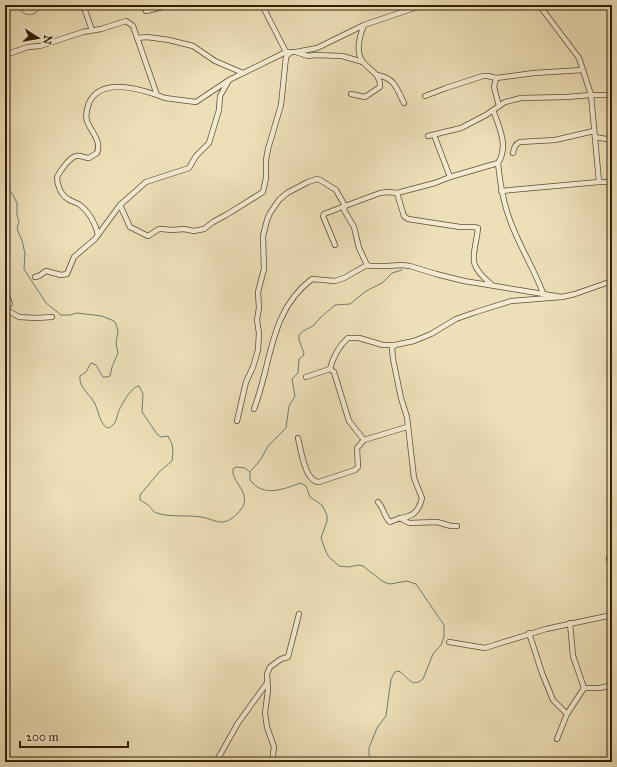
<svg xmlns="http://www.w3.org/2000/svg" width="617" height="767" viewBox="0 0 617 767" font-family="'IM FELL Great Primer',serif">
  <rect width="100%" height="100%" fill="#eddfb8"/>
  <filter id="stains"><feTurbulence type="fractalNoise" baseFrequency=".005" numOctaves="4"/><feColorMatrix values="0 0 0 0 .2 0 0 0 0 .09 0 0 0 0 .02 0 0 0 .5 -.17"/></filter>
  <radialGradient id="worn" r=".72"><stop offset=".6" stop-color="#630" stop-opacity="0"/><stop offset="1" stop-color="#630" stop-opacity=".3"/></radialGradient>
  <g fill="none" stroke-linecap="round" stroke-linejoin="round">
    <g stroke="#6f7d6e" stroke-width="1">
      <path d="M17 5C23 18 36 18 42 5"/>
      <path d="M5 188 8 189 12 193 17 203V215L19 221 17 229 22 240 25 254 24 269 46 303 61 315H70L77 313 102 316 114 321 116 324 118 331 116 343 118 353 112 367 110 376 107 377H103L96 365 91 363 86 372 80 376C78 387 91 395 95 404 98 410 99 419 104 425 106 428 106 427 109 428 116 424 116 420 118 413 121 405 131 387 139 386L143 394 142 412 157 434 161 437 168 436 172 444 173 452 172 461 160 471 140 495V500C143 502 145 503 148 505 152 508 152 512 157 513 170 518 191 514 206 518 214 520 219 524 227 521 234 518 241 511 244 504 248 490 231 481 233 469L236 467 245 468 250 472"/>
      <polyline points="251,471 261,459 268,446 286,428 289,406 295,396 292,379 298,373 299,359 303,356 304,353 299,340 299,335 303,331 313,326 320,318 335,305 350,304 366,291 382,283 392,273 402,270"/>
      <path d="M250 472V480C264 498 283 489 301 483L306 486 310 497 322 505 327 515V521L321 538 326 552 329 557 339 566 348 567 359 565 363 566 382 581 386 583 390 584 407 581 416 584 444 625V637L441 645 433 654 423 679C412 689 407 676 399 671L395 672 391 679 386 716 377 728 369 748V755L374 762"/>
    </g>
    <g stroke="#5f4e32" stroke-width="6">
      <g id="minor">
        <polyline points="83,5 92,30"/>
        <polyline points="262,5 286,52"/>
        <polyline points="539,5 579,58 591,95 599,182"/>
        <polyline points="146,11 171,5"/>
        <polyline points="137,38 147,37 169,40 193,46 215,61 243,73"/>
        <polyline points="296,52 308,56 315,55 342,56 363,62"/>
        <polyline points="5,55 28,47 40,46 83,32 101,29 126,21 133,26 157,95 165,98 196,102 229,80 286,52 296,52 317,48 364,25 423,5"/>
        <path d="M377 75C395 78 397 89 404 103"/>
        <path d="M351 94 365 97 380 87C381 74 370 71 363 62 355 52 360 35 364 25"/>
        <polyline points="425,96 446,88 483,76 488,76 496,78"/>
        <polyline points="499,106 494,87 496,78 534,73 583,70"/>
        <path d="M493 110C499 126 509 147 498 163L450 177 435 183 397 193 388 192 380 193 345 206 344 210 354 227 359 248 367 265 370 266H387L402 265 410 266 436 274 464 281 562 297"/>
        <polyline points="434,135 450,177"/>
        <polyline points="428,136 461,128 486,115 505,102 521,98 566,97 591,95 612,95"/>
        <polyline points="595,137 612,140"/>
        <path d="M513 153C514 148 515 144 520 142L555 140 594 131"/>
        <path d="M498 163C500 184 503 203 511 223 520 247 534 269 543 293"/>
        <polyline points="501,191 599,182 612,182"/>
        <path d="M397 193 403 213 404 216 408 219 460 227H474L478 228C475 257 465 262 491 284"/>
        <polyline points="120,205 130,227 148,236 159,229 162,229 172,230 184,229 194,231 204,229 213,222 226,215 263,192 266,178 266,160 268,149 281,105 286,57 290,53"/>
        <path d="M98 235C96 224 89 212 80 205 76 202 72 202 68 199 61 195 57 185 57 177 60 171 70 157 76 156 80 155 85 158 89 158L97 153C102 141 91 132 87 121 85 115 87 109 89 103 100 78 137 88 157 95"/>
        <polyline points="35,277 39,276 46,271 61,275 67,274 74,257 95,239 120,205 146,182 189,168 196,156 209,143 219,110 220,96 228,82"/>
        <polyline points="5,290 10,304 5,308"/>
        <polyline points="5,309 19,317 36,318 52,317"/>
        <path d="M395 345 392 348 393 359 401 398 407 417 414 478 422 498C419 511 413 517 400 518"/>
        <polyline points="330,369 334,372 349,421 364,440"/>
        <path d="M306 377 330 369C333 357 339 346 348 338H359L383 345H395L414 341 431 334 456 319 476 312 511 301 562 297 575 294 612 281"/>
        <path d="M254 409C272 363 269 311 312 279L335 281 344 278 367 265"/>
        <polyline points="237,421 246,382 253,367 258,350 259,333 257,320 259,308 258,292 264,269 263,236 267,220 270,213 279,200 287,193 308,182 317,179 320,180 336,190 345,206 324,214 323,216 335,245"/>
        <path d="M298 438C301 450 305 482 319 482L355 470 358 467 357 448 364 440 407 427"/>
        <path d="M378 502C384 508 384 517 390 522L400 518 409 523 437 522 451 526H457"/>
        <polyline points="609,559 612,570"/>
        <polyline points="570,623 573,656 584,688"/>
        <polyline points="529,633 542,673 553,700 567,714"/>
        <polyline points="449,642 485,648 546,629 612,615"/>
        <polyline points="557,739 567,714 584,688 600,688 612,685"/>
        <polyline points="216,762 238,723 267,683"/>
        <polyline points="272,762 274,747 267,727 265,713 268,690 267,674 270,667 281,659 288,657 299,614"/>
      </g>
    </g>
    <use href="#minor" stroke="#f3ead1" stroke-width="4.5"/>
  </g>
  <rect width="617" height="767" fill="none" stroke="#eddfb8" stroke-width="20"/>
  <rect x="6" y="6" width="605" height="755" fill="none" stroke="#301e06" stroke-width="2"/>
  <rect x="10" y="10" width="597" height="747" fill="none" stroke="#301e06"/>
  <g transform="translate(38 38) rotate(101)" stroke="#f3ead1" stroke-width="3" paint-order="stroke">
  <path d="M0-3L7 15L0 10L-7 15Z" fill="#301e06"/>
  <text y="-6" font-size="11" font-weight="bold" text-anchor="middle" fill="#301e06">N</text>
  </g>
  <path d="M20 741v6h108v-6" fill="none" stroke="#301e06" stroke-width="2"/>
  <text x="26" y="741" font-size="12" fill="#301e06" stroke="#f3ead1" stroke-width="3" paint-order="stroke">200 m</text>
  <rect width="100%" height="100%" filter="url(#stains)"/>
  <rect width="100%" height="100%" fill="url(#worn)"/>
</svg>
